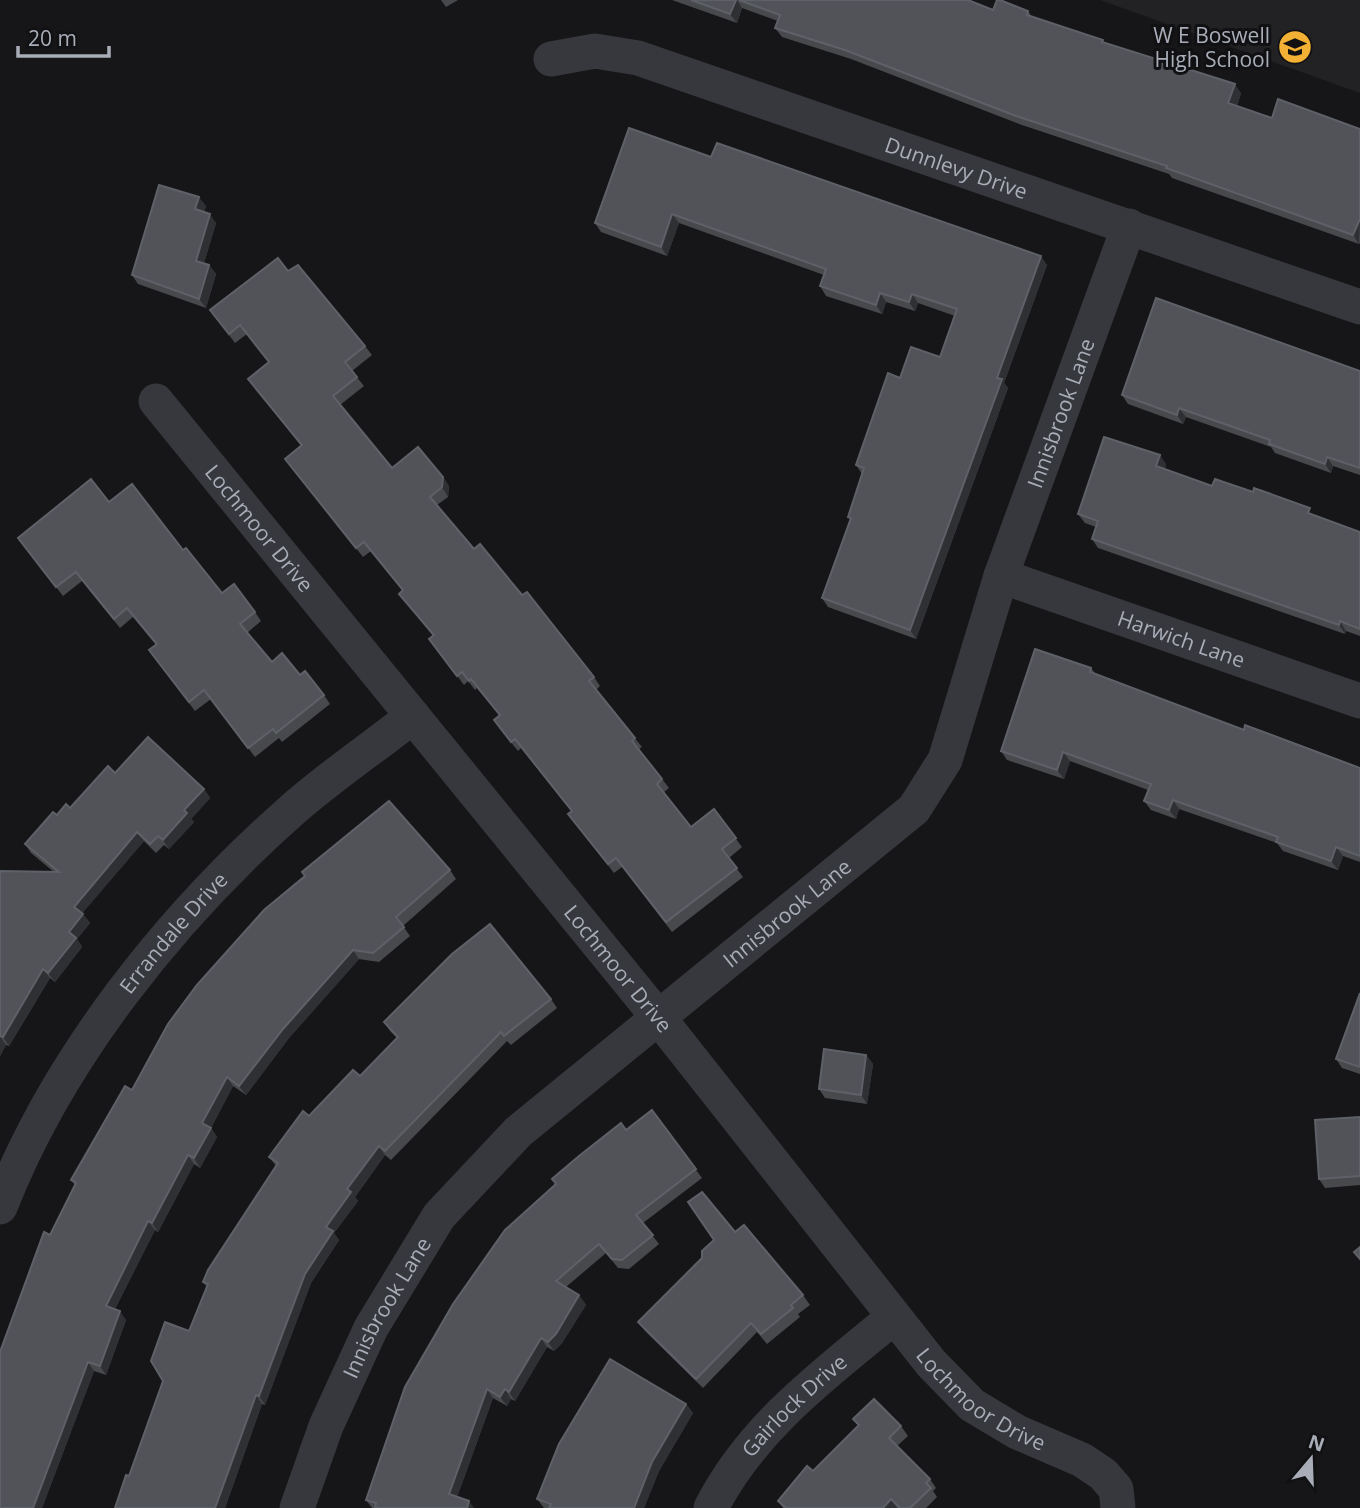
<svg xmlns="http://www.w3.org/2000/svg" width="1360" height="1508" viewBox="0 0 1360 1508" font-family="'Open Sans',sans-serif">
  <rect width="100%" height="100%" fill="#161618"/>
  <polygon fill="#222225" points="1100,0 1360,0 1360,93"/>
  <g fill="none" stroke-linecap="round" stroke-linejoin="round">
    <g stroke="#37383d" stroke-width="35">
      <path id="s1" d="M551 59 595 51 638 58 1360 307"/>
      <path id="s2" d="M156 401 658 1017 931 1363 972 1405 1017 1432 1082 1460 1103 1474 1116 1489 1118 1508"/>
      <path id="s3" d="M1001 576 1360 701"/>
      <path id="s4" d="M0 1207C58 1058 171 917 291 811 329 777 373 748 413 716"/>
      <path id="s5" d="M297 1508 326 1426 371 1328 439 1216 518 1132 914 809 945 760 1001 576 1129 226"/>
      <path id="s6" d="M711 1508C752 1427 826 1373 894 1317"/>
    </g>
  </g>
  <g fill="#47494d">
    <polygon points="441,0 458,0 446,7"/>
    <polygon points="672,0 968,0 993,10 1028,11 1032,17 1241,93 1237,106 1272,118 1360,129 1360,243 1359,244 1172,178 1169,174 1022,125 851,59 782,37 775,28 778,21 742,8 737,23"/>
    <polygon points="711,157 1047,265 1004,383 1008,388 916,639 828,607 822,598 850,519 848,517 862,474 856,465 900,378 940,357 955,316 918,303 915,311 886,302 882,314 826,296 820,286 824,275 679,223 667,256 601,232 595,223"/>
    <polygon points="206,206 204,212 216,223 204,263 209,265 216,274 206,308 138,284 132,275"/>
    <polygon points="288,271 365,346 372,355 352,371 364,386 340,405 392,468 443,477 449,486 448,497 437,505 474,549 522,595 594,677 600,686 596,690 642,747 639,749 669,788 664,792 691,827 714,809 742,847 729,858 743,877 672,932 622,867 614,873 568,814 571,811 521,748 518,751 500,729 494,720 500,716 477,688 475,690 468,681 464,685 436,648 433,636 399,594 403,591 371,551 363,557 285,459 301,446 248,379 269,363 247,334 235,343 217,319"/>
    <polygon points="1360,371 1360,475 1333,466 1331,473 1275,453 1271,447 1186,417 1183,424 1128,404 1122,395"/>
    <polygon points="1166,464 1165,469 1212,486 1315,515 1360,532 1360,636 1346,631 1345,634 1098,548 1092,539 1096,527 1085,523 1078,514"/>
    <polygon points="109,502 183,550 222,593 255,612 261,621 247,633 272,662 300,675 324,695 330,704 282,742 279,738 255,757 211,699 195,711 149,650 156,645 133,617 120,628 82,581 63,596 18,538"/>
    <polygon points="1091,668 1095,673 1244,730 1360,768 1360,862 1343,856 1338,870 1283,851 1277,843 1179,809 1176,819 1151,810 1144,801 1148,790 1070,761 1064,779 1007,760 1001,751"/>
    <polygon points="115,773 204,789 210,798 191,819 194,822 169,849 164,845 156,853 144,841 82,913 90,923 77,939 82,947 55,982 50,978 9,1046 6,1045 0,1056 0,871 54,872 31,853 25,844 57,815 70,808"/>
    <polygon points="450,870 456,879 403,926 410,936 379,962 359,959 289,1038 246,1095 233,1086 211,1128 217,1137 200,1168 194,1164 158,1232 155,1230 115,1309 126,1320 106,1375 94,1371 42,1508 0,1508 75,1185 71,1180 132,1090"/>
    <polygon points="1360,993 1360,1074 1342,1068 1336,1059"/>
    <polygon points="551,999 557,1008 511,1045 507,1041 391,1160 385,1155 355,1197 358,1201 334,1233 339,1240 311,1283 265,1405 262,1404 225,1508 115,1508 129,1476 207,1287 203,1282 276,1166 269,1157 309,1116 360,1076 397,1038 390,1031 384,1022"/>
    <polygon points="866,1055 873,1064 867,1104 825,1098 819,1089"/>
    <polygon points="652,1110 702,1178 643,1223 659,1244 629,1269 618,1268 606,1253 566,1287 579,1295 586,1305 562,1343 554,1351 547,1347 515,1401 511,1399 507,1406 493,1398 457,1497 474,1508 372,1508 366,1500 626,1130"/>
    <polygon points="1360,1117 1360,1185 1325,1188 1319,1179"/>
    <polygon points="735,1232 803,1295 810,1305 798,1314 800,1317 767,1344 757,1332 703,1388 645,1331 638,1322"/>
    <polygon points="686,1404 693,1413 659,1471 644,1508 544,1508 537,1499"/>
    <polygon points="853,1419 901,1426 908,1436 897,1446 930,1479 936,1488 933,1491 937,1497 926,1508 783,1508 778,1501 813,1471 858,1426"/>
  </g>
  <g fill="#2f3033">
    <polygon points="736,0 737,0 742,8 737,23 730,14"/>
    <polygon points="1235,84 1241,93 1235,112 1228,103"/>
    <polygon points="199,197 206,206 202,218 195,209"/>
    <polygon points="210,214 216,223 202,270 196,261"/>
    <polygon points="672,214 679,223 667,256 661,247"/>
    <polygon points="1359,219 1360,220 1359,244 1353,235"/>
    <polygon points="1041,256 1047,265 1004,383 1008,388 916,639 910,630 997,378"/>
    <polygon points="209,265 216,274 206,308 199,299"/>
    <polygon points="880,293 886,302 882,314 876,305"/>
    <polygon points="912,294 918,303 915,311 909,302"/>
    <polygon points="1179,408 1186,417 1183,424 1177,415"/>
    <polygon points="1160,455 1166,464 1163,475 1156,466"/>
    <polygon points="1327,457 1333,466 1331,473 1325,464"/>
    <polygon points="443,477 449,486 448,497 442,487"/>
    <polygon points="1340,621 1346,631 1345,634 1339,625"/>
    <polygon points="1063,752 1070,761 1064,779 1057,770"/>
    <polygon points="204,789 210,798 191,819 194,822 169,849 163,840 184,810"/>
    <polygon points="1173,800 1179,809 1176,819 1169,810"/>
    <polygon points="137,832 144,841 80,916 74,907"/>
    <polygon points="1336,847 1343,856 1338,870 1331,861"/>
    <polygon points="83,914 90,923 77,939 82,947 55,982 48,973 69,932"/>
    <polygon points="353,950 359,959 289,1038 246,1095 239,1086 283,1029"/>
    <polygon points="43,969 50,978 9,1046 3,1037"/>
    <polygon points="0,1036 6,1045 0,1056"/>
    <polygon points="866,1055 873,1064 867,1104 861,1095"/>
    <polygon points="227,1077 233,1086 211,1128 217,1137 200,1168 194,1158 202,1123"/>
    <polygon points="379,1146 385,1155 355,1197 358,1201 334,1233 339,1240 311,1283 265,1405 259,1396 305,1274 326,1227 347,1189"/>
    <polygon points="188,1155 194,1164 158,1232 152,1223"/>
    <polygon points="148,1221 155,1230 112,1315 106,1306"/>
    <polygon points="579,1295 586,1305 562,1343 554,1351 548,1342"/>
    <polygon points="120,1311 126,1320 106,1375 100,1366"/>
    <polygon points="541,1338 547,1347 515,1401 509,1392"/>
    <polygon points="88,1362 94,1371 42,1508 33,1508"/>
    <polygon points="487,1389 493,1398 455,1503 449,1494"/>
    <polygon points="505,1389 511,1399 507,1406 500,1397"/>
    <polygon points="256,1395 262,1404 225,1508 215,1508"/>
    <polygon points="686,1404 693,1413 659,1471 644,1508 634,1508 652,1462"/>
    <polygon points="891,1499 897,1508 883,1508"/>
    <polygon points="469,1501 474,1508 467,1508"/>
  </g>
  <g fill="#525359" stroke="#5f6168" stroke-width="2">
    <polygon points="691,0 736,0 730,14"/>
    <polygon points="739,0 968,0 993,10 997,0 1000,0 1028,11 1027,15 1103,40 1102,42 1235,84 1228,103 1272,118 1278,99 1360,129 1360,219 1353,235 1166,168 1167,166 1016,116 845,50 775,28 780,15"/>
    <polygon points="629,128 711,157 717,143 1041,256 997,378 1002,379 910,630 822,598 851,518 848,517 864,468 856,465 888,373 900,378 911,347 940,357 957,309 912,294 909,302 880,293 876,305 820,286 826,269 672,214 661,247 595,223"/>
    <polygon points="159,185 199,197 195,209 210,214 196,261 209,265 199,299 132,275"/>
    <polygon points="278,258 288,271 298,265 365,346 345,362 357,377 333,396 392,468 418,447 443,477 442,487 430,497 474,549 480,544 522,595 527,592 594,677 589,681 635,738 632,741 662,779 657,784 691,827 714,809 736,838 722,849 737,868 666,922 616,858 608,864 568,814 572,811 515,739 511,742 494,720 500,715 471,679 469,681 462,672 457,676 429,639 434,635 399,594 403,590 364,542 356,548 285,459 302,445 248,379 269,362 240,325 229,334 210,310"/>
    <polygon points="1156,298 1360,371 1360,468 1327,457 1325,464 1269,444 1270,440 1179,408 1177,415 1122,395"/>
    <polygon points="1104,437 1160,455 1156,466 1212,486 1215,479 1253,492 1254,488 1310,508 1308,513 1360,532 1360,629 1340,621 1339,625 1092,539 1098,521 1078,514"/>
    <polygon points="91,479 109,502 132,484 183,550 186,548 222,593 234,584 255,612 240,624 272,662 282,653 300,675 305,671 324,695 276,733 273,729 248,748 204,690 189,702 149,650 157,644 127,608 114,619 76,572 56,587 18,538"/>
    <polygon points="1035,649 1091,668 1090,672 1244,730 1245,725 1360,768 1360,856 1336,847 1331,861 1276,842 1278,837 1173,800 1169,810 1144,801 1151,784 1063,752 1057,770 1001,751"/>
    <polygon points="148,737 204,789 184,810 187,813 163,840 158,836 150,844 137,832 74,907 83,914 69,932 76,938 48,973 43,969 3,1037 0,1036 0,871 59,872 25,844 53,812 57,815 66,804 70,808 108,766 115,773"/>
    <polygon points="389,801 450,870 396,917 404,927 373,953 353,950 283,1029 239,1086 227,1077 202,1123 211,1128 194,1158 188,1155 152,1223 148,1221 106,1306 120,1311 100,1366 88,1362 33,1508 0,1508 0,1352 44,1232 50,1235 76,1183 71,1180 125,1086 132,1090 168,1024 197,985 264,910 305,876 302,872"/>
    <polygon points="490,924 551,999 504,1036 501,1032 385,1151 379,1146 347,1189 351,1192 326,1227 333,1231 305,1274 259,1396 256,1395 215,1508 115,1508 126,1475 129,1476 163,1381 151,1361 165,1322 189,1331 208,1284 203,1282 208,1270 278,1163 269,1157 303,1111 309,1116 353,1070 360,1076 398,1037 384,1022 452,954"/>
    <polygon points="1360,993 1360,1067 1336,1059"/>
    <polygon points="824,1049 866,1055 861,1095 819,1089"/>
    <polygon points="652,1110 696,1169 636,1215 653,1235 622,1260 612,1259 599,1244 556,1281 579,1295 556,1334 548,1342 541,1338 509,1392 505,1389 500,1397 487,1389 449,1494 469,1501 467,1508 375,1508 376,1503 366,1500 405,1387 453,1304 505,1230 556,1184 552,1179 579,1156 621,1123 626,1130"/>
    <polygon points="1360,1117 1360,1176 1319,1179 1315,1120"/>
    <polygon points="702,1192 735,1232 744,1225 803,1295 791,1305 793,1308 761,1334 751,1323 696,1379 638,1322 702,1258 702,1251 714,1240 688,1202"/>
    <polygon points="1360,1247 1360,1259 1354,1252"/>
    <polygon points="610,1359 686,1404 652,1462 634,1508 549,1508 551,1504 537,1499 559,1444"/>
    <polygon points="874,1399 901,1426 889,1438 930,1479 926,1483 931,1488 910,1508 900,1508 891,1499 883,1508 786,1508 778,1501 807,1466 813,1471 859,1425 853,1419"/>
  </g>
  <defs>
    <g id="school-disc" transform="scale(1.75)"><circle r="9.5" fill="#f2b134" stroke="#111113"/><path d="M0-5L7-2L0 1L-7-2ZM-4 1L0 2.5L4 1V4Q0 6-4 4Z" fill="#111"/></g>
  </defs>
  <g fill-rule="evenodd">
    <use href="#school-disc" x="1295" y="47"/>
  </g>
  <g text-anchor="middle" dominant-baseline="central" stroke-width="6" stroke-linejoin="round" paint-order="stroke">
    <g font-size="21" fill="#a8adb8" stroke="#111113" text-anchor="end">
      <text x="1270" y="35">W E Boswell<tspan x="1270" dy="24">High School</tspan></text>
    </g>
    <g font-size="21" fill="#a8adb8" stroke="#111113">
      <text stroke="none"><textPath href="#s1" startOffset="425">Dunnlevy Drive</textPath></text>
      <text stroke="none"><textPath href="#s5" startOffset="1376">Innisbrook Lane</textPath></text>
      <text stroke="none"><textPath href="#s2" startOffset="164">Lochmoor Drive</textPath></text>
      <text stroke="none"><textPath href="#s3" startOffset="191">Harwich Lane</textPath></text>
      <text stroke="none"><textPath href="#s5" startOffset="788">Innisbrook Lane</textPath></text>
      <text stroke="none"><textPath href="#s4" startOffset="326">Errandale Drive</textPath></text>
      <text stroke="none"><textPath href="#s2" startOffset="732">Lochmoor Drive</textPath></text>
      <text stroke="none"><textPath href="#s5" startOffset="220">Innisbrook Lane</textPath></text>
      <text stroke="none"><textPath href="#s2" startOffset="1298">Lochmoor Drive</textPath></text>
      <text stroke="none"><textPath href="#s6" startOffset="133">Gairlock Drive</textPath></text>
    </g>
  </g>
  <g transform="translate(1311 1459) rotate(19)" stroke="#111113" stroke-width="5" paint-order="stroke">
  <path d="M0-5L12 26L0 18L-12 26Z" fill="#a8adb8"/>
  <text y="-10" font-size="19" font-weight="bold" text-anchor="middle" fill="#a8adb8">N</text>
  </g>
  <path d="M18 46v10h91v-10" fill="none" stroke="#a8adb8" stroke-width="3.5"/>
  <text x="28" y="46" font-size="21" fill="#a8adb8" stroke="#111113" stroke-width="5" paint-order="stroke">20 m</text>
</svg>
